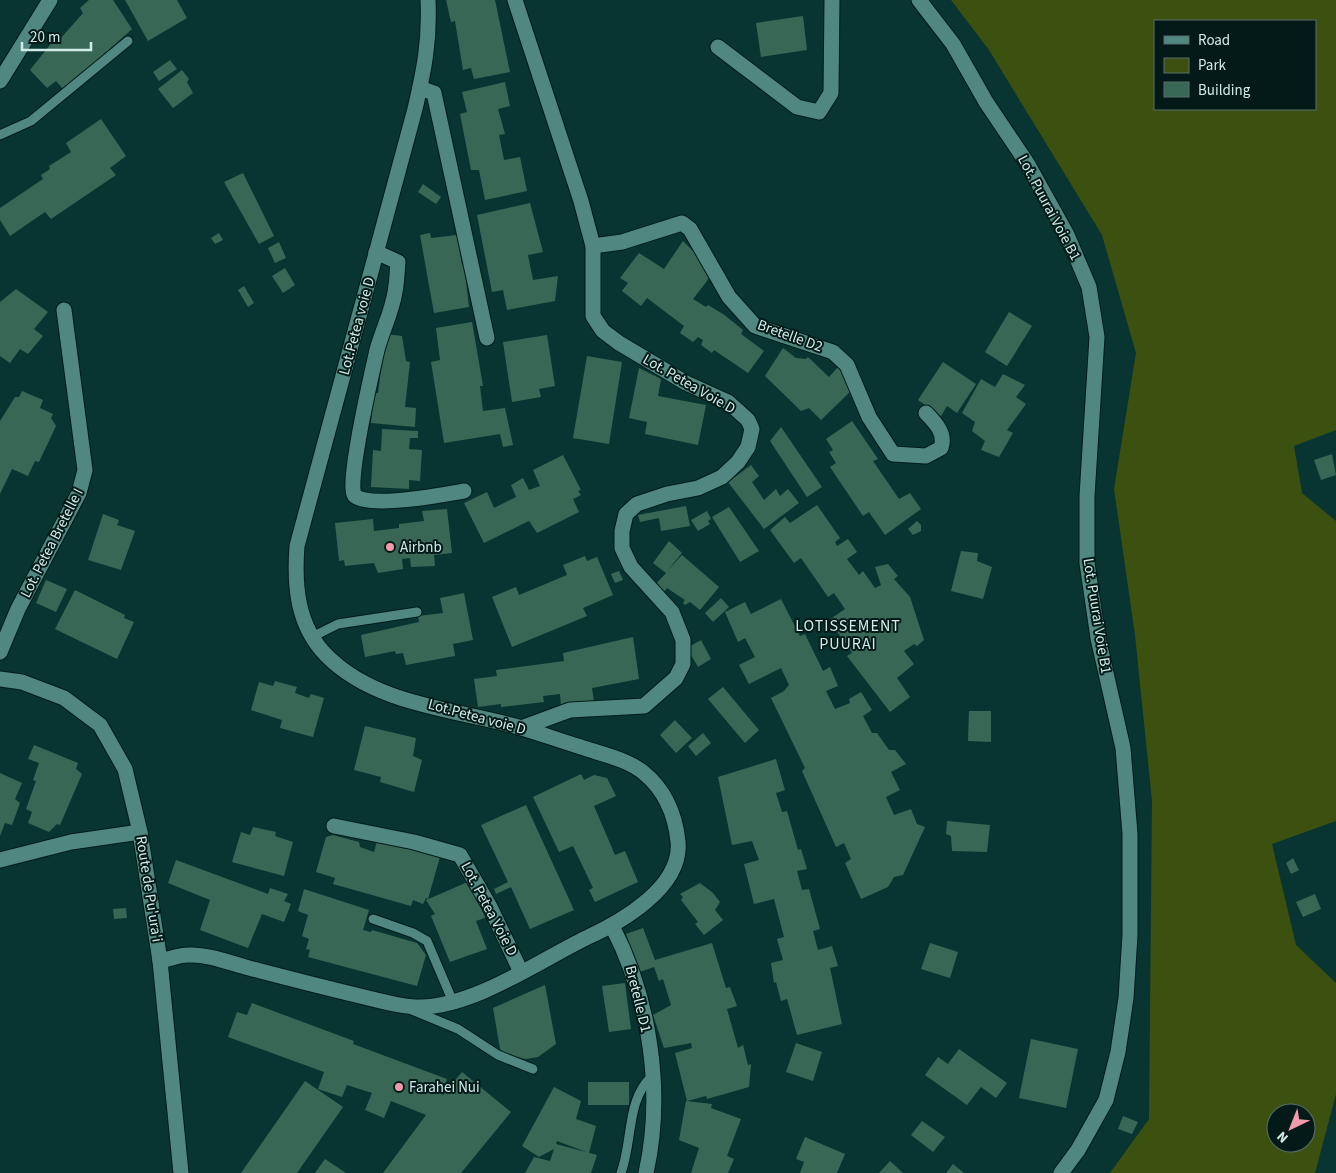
<svg xmlns="http://www.w3.org/2000/svg" width="1336" height="1173" viewBox="0 0 1336 1173" font-family="'Source Sans 3',sans-serif">
  <rect width="100%" height="100%" fill="#083531"/>
  <path fill="#3c5110" fill-rule="evenodd" d="M951 0H1336V430L1294 446 1302 493 1336 521V821L1272 844 1296 945 1336 983V1094L1315 1173H1110L1149 1119 1152 801 1135 635 1114 489 1136 353 1102 235 989 50ZM1155 21H1315V109H1155ZM1276 1113H1306V1143H1276Z"/>
  <g fill="#396755">
    <polygon points="89,0 113,0 132,29 64,90 56,81 47,88 30,70 57,36 61,38 83,13 80,8"/>
    <polygon points="125,0 177,0 187,18 148,41"/>
    <polygon points="446,0 495,0 510,72 474,79 471,68 463,70 455,21 451,22"/>
    <polygon points="803,16 807,50 761,57 756,23"/>
    <polygon points="170,60 177,69 159,81 153,72"/>
    <polygon points="182,70 189,79 187,82 193,93 173,108 158,89"/>
    <polygon points="505,82 510,106 498,109 505,134 499,135 504,160 520,157 527,191 485,200 479,170 471,170 460,114 467,112 462,92"/>
    <polygon points="101,119 126,156 110,168 116,175 51,219 45,212 10,236 0,220 0,208 43,179 41,175 50,169 49,166 71,152 66,143"/>
    <polygon points="243,173 274,236 259,244 224,182"/>
    <polygon points="423,184 441,197 436,204 418,192"/>
    <polygon points="530,203 543,252 528,255 533,280 558,276 555,301 507,310 503,290 492,292 477,215"/>
    <polygon points="219,233 223,240 215,244 211,238"/>
    <polygon points="430,233 431,238 457,235 462,265 464,264 469,307 434,313 420,235"/>
    <polygon points="683,241 701,259 710,277 693,299 706,307 708,305 723,314 743,330 741,334 764,351 748,373 714,350 712,353 701,345 703,340 698,337 693,342 680,333 684,326 647,298 641,306 622,291 628,283 620,278 639,253 664,269"/>
    <polygon points="279,242 286,258 275,263 268,248"/>
    <polygon points="285,268 295,285 283,293 272,276"/>
    <polygon points="244,286 254,303 248,307 238,290"/>
    <polygon points="16,289 48,312 34,329 43,336 28,354 20,349 10,363 0,356 0,302"/>
    <polygon points="1009,312 1032,326 1007,366 985,352"/>
    <polygon points="472,322 483,386 480,386 483,411 505,408 513,445 503,447 500,434 444,443 431,362 440,360 436,328"/>
    <polygon points="386,334 402,336 406,361 410,362 405,407 416,408 415,427 371,423 374,393 378,393"/>
    <polygon points="547,335 555,386 539,389 541,397 512,402 503,342"/>
    <polygon points="783,348 796,358 806,359 808,357 829,377 839,366 852,390 821,420 809,408 801,411 765,376"/>
    <polygon points="587,356 622,362 609,444 573,438"/>
    <polygon points="943,362 976,384 957,413 947,406 941,416 918,400"/>
    <polygon points="639,368 661,379 658,396 706,405 698,445 645,434 647,422 629,418"/>
    <polygon points="1003,374 1025,385 1016,397 1026,404 1007,430 1013,433 999,457 981,450 985,441 972,431 975,422 962,413 981,379 995,387"/>
    <polygon points="22,391 43,400 40,408 53,414 51,418 56,426 39,462 35,461 28,476 12,469 0,494 0,421 15,397 19,397"/>
    <polygon points="852,421 878,459 873,461 899,499 910,493 921,509 885,535 869,512 863,516 830,467 836,463 829,452 833,450 826,439"/>
    <polygon points="781,427 822,487 807,497 770,441"/>
    <polygon points="382,429 418,431 418,438 410,438 409,449 422,450 420,481 409,480 409,489 371,487 373,450 381,451"/>
    <polygon points="1332,454 1336,475 1321,480 1314,460"/>
    <polygon points="563,455 581,490 578,491 581,495 573,499 579,512 537,533 529,521 484,543 464,503 487,492 494,508 516,497 511,485 523,478 529,490 540,486 533,470"/>
    <polygon points="751,465 759,476 752,482 764,500 776,489 780,496 788,489 799,503 764,529 728,482"/>
    <polygon points="817,505 840,538 835,542 837,546 848,539 857,552 847,559 859,575 863,571 875,588 881,585 875,567 888,564 898,576 894,579 910,597 924,640 917,646 914,644 904,651 914,664 897,678 910,697 890,712 847,656 852,653 829,620 845,609 834,593 828,597 801,558 794,563 770,530 785,517 790,523"/>
    <polygon points="686,506 690,526 661,531 659,518 640,522 638,515"/>
    <polygon points="729,507 759,551 740,562 712,517"/>
    <polygon points="447,509 452,553 434,555 435,566 411,567 410,558 402,559 403,569 378,573 374,563 345,566 344,560 339,561 335,523 373,519 374,531 399,528 399,524 424,521 422,511"/>
    <polygon points="707,511 711,519 708,521 710,524 698,531 691,520"/>
    <polygon points="103,514 119,520 117,525 135,531 121,570 88,560"/>
    <polygon points="917,521 921,525 921,531 913,535 908,529"/>
    <polygon points="669,541 682,553 667,571 682,555 719,587 700,610 690,602 685,605 683,603 685,600 667,588 662,595 653,587 666,573 653,563"/>
    <polygon points="961,551 978,553 977,561 992,567 983,599 951,591"/>
    <polygon points="585,556 587,561 597,557 613,595 583,608 587,616 512,647 492,597 516,587 519,595 567,575 563,565"/>
    <polygon points="619,571 623,580 615,583 611,574"/>
    <polygon points="46,580 67,589 56,612 36,603"/>
    <polygon points="75,590 125,615 124,618 134,622 117,659 55,629"/>
    <polygon points="464,593 473,640 453,644 455,656 406,665 403,653 396,654 395,651 365,657 361,635 419,622 418,616 443,613 440,598"/>
    <polygon points="721,598 729,607 713,622 705,613"/>
    <polygon points="781,599 800,636 805,634 823,671 830,667 838,686 826,691 835,709 850,703 849,699 861,692 872,710 863,716 872,733 877,733 889,750 895,750 906,764 891,772 900,790 886,797 894,815 911,809 917,824 925,827 903,875 894,877 888,887 861,899 845,863 851,859 844,843 836,847 802,771 805,768 771,698 784,691 789,685 781,668 749,684 739,665 755,657 745,638 738,642 725,612 745,602 751,614"/>
    <polygon points="633,637 639,679 592,688 594,702 561,706 560,694 543,696 544,702 501,707 501,704 478,707 474,679 497,676 496,670 564,661 563,653"/>
    <polygon points="701,640 711,659 698,667 687,648"/>
    <polygon points="275,681 297,687 295,693 309,698 311,694 324,698 313,737 280,728 282,720 251,710 259,682 273,686"/>
    <polygon points="723,687 759,730 745,743 708,699"/>
    <polygon points="969,711 991,711 991,742 968,741"/>
    <polygon points="675,720 692,738 676,753 660,735"/>
    <polygon points="365,726 416,738 413,756 422,760 414,792 380,782 381,777 354,770"/>
    <polygon points="703,733 711,743 696,756 688,746"/>
    <polygon points="34,745 78,763 76,769 82,774 60,825 57,824 49,832 28,823 32,812 26,809 36,781 33,780 39,763 28,759"/>
    <polygon points="776,759 785,790 776,793 782,812 787,811 798,850 801,849 807,869 797,871 802,890 809,889 820,929 813,931 818,950 832,946 838,966 830,968 842,1024 797,1035 787,999 781,1001 776,982 774,983 771,963 783,960 777,939 784,937 774,899 754,904 744,864 759,860 752,841 732,845 718,777"/>
    <polygon points="0,773 22,783 15,799 20,803 12,825 5,823 0,836"/>
    <polygon points="581,774 584,780 594,775 607,778 616,796 594,806 615,855 625,851 638,882 595,902 589,890 593,888 573,846 559,852 533,797"/>
    <polygon points="526,805 574,910 530,929 511,887 496,894 494,889 508,882 481,825"/>
    <polygon points="947,821 990,825 987,852 952,851 951,836 946,834"/>
    <polygon points="253,827 276,832 275,836 293,842 284,876 232,862 241,832 250,835"/>
    <polygon points="333,835 359,842 360,847 374,852 377,841 440,857 428,899 426,898 423,904 413,900 411,906 333,884 335,878 316,872 326,837"/>
    <polygon points="1293,858 1299,870 1291,874 1286,863"/>
    <polygon points="176,860 268,894 270,888 288,894 284,901 291,904 284,922 262,914 248,948 200,930 210,900 168,883"/>
    <polygon points="470,881 487,917 476,921 487,949 450,962 431,916 435,914 426,900"/>
    <polygon points="700,883 713,893 720,902 715,910 723,920 704,935 695,924 698,922 681,900 683,897 680,894"/>
    <polygon points="304,889 369,910 363,930 371,932 372,930 417,943 426,955 417,986 308,957 310,950 306,949 309,939 302,936 308,915 298,911"/>
    <polygon points="1315,894 1321,909 1303,917 1296,902"/>
    <polygon points="126,908 127,918 114,919 113,909"/>
    <polygon points="643,928 655,960 712,943 726,988 730,987 737,1006 727,1009 738,1048 743,1045 748,1065 751,1064 749,1087 707,1099 706,1096 687,1101 675,1053 692,1048 691,1043 664,1048 653,1015 671,1005 663,979 659,981 654,967 640,972 626,934"/>
    <polygon points="930,943 958,952 950,978 921,969"/>
    <polygon points="625,983 631,1029 609,1032 602,986"/>
    <polygon points="545,985 556,1044 538,1057 526,1059 506,1055 500,1049 493,1008"/>
    <polygon points="252,1003 354,1041 353,1044 447,1079 442,1096 462,1072 511,1112 461,1173 383,1173 426,1115 391,1101 384,1118 365,1110 372,1093 347,1085 342,1097 318,1089 324,1072 228,1037 237,1012 247,1015"/>
    <polygon points="1031,1039 1078,1049 1066,1108 1019,1098"/>
    <polygon points="796,1043 822,1052 813,1081 786,1072"/>
    <polygon points="959,1049 1007,1083 996,1098 981,1087 967,1105 925,1075 938,1057 948,1064"/>
    <polygon points="305,1081 343,1107 297,1173 241,1173"/>
    <rect x="588" y="1082" width="41" height="23"/>
    <polygon points="554,1087 581,1101 576,1119 596,1126 589,1153 557,1141 556,1144 597,1155 591,1173 525,1173 534,1157 550,1161 554,1149 539,1157 522,1146"/>
    <polygon points="686,1101 712,1104 711,1108 741,1119 727,1156 734,1159 728,1173 691,1173 699,1148 679,1140"/>
    <polygon points="1123,1116 1138,1122 1132,1134 1118,1129"/>
    <polygon points="922,1121 945,1137 933,1152 911,1135"/>
    <polygon points="805,1137 845,1154 837,1173 800,1173 804,1162 796,1159"/>
    <polygon points="325,1159 346,1173 315,1173"/>
    <polygon points="890,1161 903,1173 879,1173"/>
    <polygon points="953,1164 964,1173 946,1173"/>
  </g>
  <g fill="none" stroke-linecap="round" stroke-linejoin="round">
    <g stroke="#001b18" stroke-width="11">
      <g id="lane">
        <polyline points="0,135 31,121 128,41"/>
        <polyline points="312,637 338,624 417,612"/>
        <polyline points="373,919 413,933 427,941 453,1002"/>
        <polyline points="412,1010 458,1029 498,1055 533,1069"/>
        <path d="M621 1173C633 1141 626 1100 652 1076"/>
      </g>
    </g>
    <g stroke="#001b18" stroke-width="17">
      <g id="street">
        <polyline points="515,0 581,201 593,246 593,316 603,331 619,343 686,383 728,402 748,420 752,429 748,447 738,462 722,477 698,488 667,494 637,504 626,514 622,531 622,548 631,567 672,612 683,640 683,664 676,678 644,706 570,710 521,728"/>
        <polyline points="919,0 953,44 986,102 1027,163 1067,235 1089,287 1097,337 1087,496 1087,563 1098,638 1123,748 1130,834 1130,935 1126,998 1118,1052 1106,1100 1078,1150 1061,1173"/>
        <polyline points="718,47 797,107 819,112 831,93 832,0"/>
        <polyline points="420,88 434,93 487,338"/>
        <path d="M593 246 622 242 682 223 690 229 729 297 755 326 833 352 847 365 869 417 893 454 926 456 941 448C946 434 936 423 926 413"/>
        <path d="M376 252 398 262C397 272 397 282 395 292 392 312 382 331 377 350 373 368 345 488 355 496 371 508 442 495 464 491"/>
        <polyline points="0,652 18,609 79,493 85,470 64,310"/>
        <polyline points="334,826 414,842 460,855 490,907 521,972"/>
        <polyline points="0,860 71,842 140,832"/>
        <path d="M612 926C650 999 664 1092 646 1173"/>
        <path d="M160 961C169 959 179 955 188 955 208 954 230 963 249 968 287 978 326 988 364 997 382 1001 401 1007 420 1007 473 1007 539 961 586 938 621 922 683 887 678 841 675 814 666 791 644 773 627 759 601 754 581 747 561 741 542 734 522 728 457 709 377 706 327 656 297 626 294 586 297 546L415 109C424 70 430 41 428 0"/>
      </g>
    </g>
    <g stroke="#001b18" stroke-width="17">
      <g id="secondary">
        <polyline points="0,81 50,0"/>
        <polyline points="0,679 22,682 64,698 100,725 125,769 140,832 160,961 181,1173"/>
      </g>
    </g>
    <use href="#lane" stroke="#508781" stroke-width="9"/>
    <use href="#street" stroke="#508781" stroke-width="15"/>
    <use href="#secondary" stroke="#508781" stroke-width="15"/>
  </g>
  <g fill="#f29aac" stroke="#041a18" stroke-width="2">
    <circle cx="390" cy="547" r="5"/>
    <circle cx="399" cy="1087" r="5"/>
  </g>
  <g text-anchor="middle" dominant-baseline="central" stroke-width="4" stroke-linejoin="round" paint-order="stroke">
    <g font-size="15" fill="#d0ece8" stroke="#041a18">
      <text transform="translate(1049 208) rotate(62)">Lot. Puurai Voie B1</text>
      <text transform="translate(357 326) rotate(-75)">Lot.Petea voie D</text>
      <text transform="translate(790 336) rotate(20)">Bretelle D2</text>
      <text transform="translate(689 384) rotate(30)">Lot. Petea Voie D</text>
      <text transform="translate(52 543) rotate(-63)">Lot. Petea Bretelle I</text>
      <text transform="translate(1097 616) rotate(81)">Lot. Puurai Voie B1</text>
      <text transform="translate(477 717) rotate(15)">Lot.Petea voie D</text>
      <text transform="translate(149 889) rotate(81)">Route de Pu'ura'i</text>
      <text transform="translate(489 909) rotate(62)">Lot. Petea Voie D</text>
      <text transform="translate(638 999) rotate(76)">Bretelle D1</text>
    </g>
    <g font-size="15" fill="#d0ece8" stroke="#041a18" text-anchor="start">
      <text x="400" y="547">Airbnb</text>
      <text x="409" y="1087">Farahei Nui</text>
    </g>
    <g font-size="16" letter-spacing="1" fill="#d0ece8" stroke="#041a18">
      <text x="848" y="626">LOTISSEMENT<tspan x="848" dy="18">PUURAI</tspan></text>
    </g>
  </g>
  <rect x="1154" y="20" width="162" height="90" fill="#041a18" stroke="#566e6b"/>
  <rect x="1164" y="36" width="25" height="8" fill="#508781" stroke="#566e6b"/>
  <text x="1198" y="45" font-size="15" fill="#d0ece8">Road</text>
  <rect x="1164" y="58" width="25" height="15" fill="#3c5110" stroke="#566e6b"/>
  <text x="1198" y="70" font-size="15" fill="#d0ece8">Park</text>
  <rect x="1164" y="82" width="25" height="15" fill="#396755" stroke="#566e6b"/>
  <text x="1198" y="95" font-size="15" fill="#d0ece8">Building</text>
  <g transform="translate(1291 1128) rotate(223)"><circle r="24" fill="#041a18" stroke="#566e6b"/>
  <path d="M0-4L9 19L0 12L-9 19Z" fill="#f29aac"/>
  <text y="-8" font-size="14" font-weight="bold" text-anchor="middle" fill="#d0ece8">N</text>
  </g>
  <path d="M22 42v8h69v-8" fill="none" stroke="#d0ece8" stroke-width="2.5"/>
  <text x="30" y="42" font-size="15" fill="#d0ece8" stroke="#041a18" stroke-width="4" paint-order="stroke">20 m</text>
</svg>
